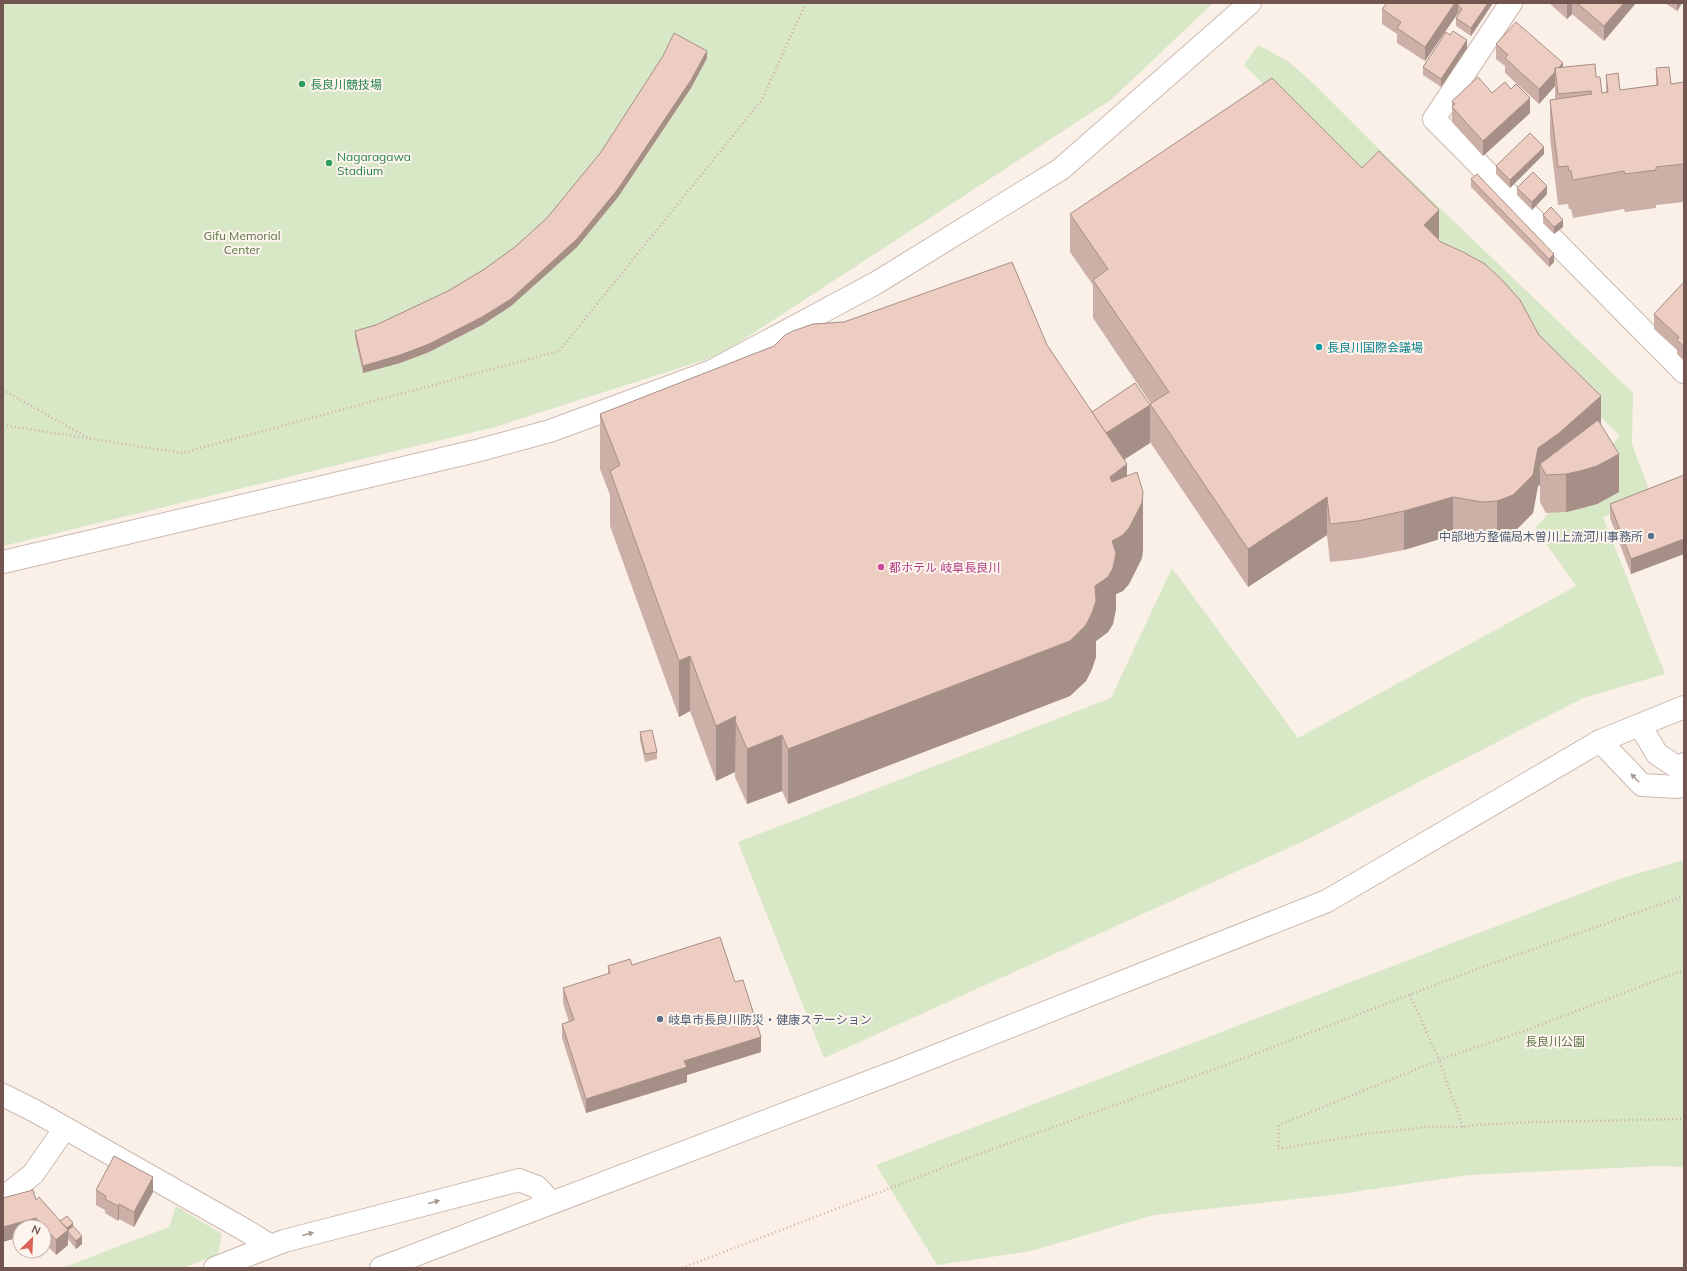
<svg xmlns="http://www.w3.org/2000/svg" width="1687" height="1271" viewBox="0 0 1687 1271" font-family="Mulish,'Noto Sans JP',sans-serif">
  <rect width="100%" height="100%" fill="#faf0e7"/>
  <g fill="#d8e7c6">
    <polygon points="3,3 1213,3 1112,99 720,355 495,427 3,546"/>
    <polygon points="1258,45 1288,61 1315,85 1392,162 1633,393 1632,444 1651,495 1603,517 1665,674 1583,698 1304,841 824,1058 738,842 1111,698 1172,568 1298,738 1576,586 1535,528 1620,436 1244,65"/>
    <polygon points="1684,860 1684,1167 1657,1166 1469,1175 1340,1194 1154,1215 1031,1251 937,1265 876,1165 1616,880"/>
    <polygon points="176,1206 222,1234 218,1254 183,1268 62,1268 169,1227"/>
  </g>
  <g fill="none" stroke-linecap="round" stroke-linejoin="round">
    <g stroke="#cdb9b1" stroke-width="24">
      <g id="minor">
        <polyline points="1511,3 1434,119 1684,372"/>
        <polyline points="3,562 476,451 550,431 712,371 876,283 1061,169 1250,3"/>
        <polyline points="1640,725 1657,754 1677,767 1684,764"/>
        <polyline points="1600,741 1642,785 1677,787 1684,785"/>
        <polyline points="3,1095 35,1111 245,1230 271,1246"/>
        <polyline points="3,1198 33,1174 65,1128"/>
        <polyline points="215,1268 284,1241 519,1180 537,1187 551,1202"/>
        <polyline points="381,1268 900,1070 1327,901 1600,741 1684,707"/>
      </g>
    </g>
    <g stroke="#d2afa4" stroke-width="2.5" stroke-dasharray="1 3" stroke-linecap="butt">
      <polyline points="3,390 88,438"/>
      <polyline points="3,425 182,453 559,351 761,101 806,3"/>
      <polyline points="1410,995 1439,1060 1524,1031 1684,970"/>
      <polyline points="1463,1127 1439,1060 1279,1125 1278,1149 1365,1134 1426,1127 1463,1127 1475,1125 1533,1122 1684,1119"/>
      <polyline points="682,1268 979,1154 1226,1065 1477,969 1684,896"/>
    </g>
    <use href="#minor" stroke="#fff" stroke-width="22"/>
  </g>
  <g fill="#ccafa6">
    <polygon points="1387,3 1493,3 1471,36 1456,26 1456,18 1459,14 1458,13 1425,61 1397,43 1397,34 1382,24 1382,9"/>
    <polygon points="1549,3 1636,3 1604,41 1572,14 1567,19"/>
    <polygon points="1665,3 1682,3 1677,11"/>
    <polygon points="1450,35 1467,48 1441,87 1423,75 1423,67"/>
    <polygon points="1496,44 1563,67 1596,77 1602,93 1606,93 1606,75 1620,90 1656,85 1656,68 1671,84 1684,82 1684,202 1656,205 1656,208 1625,212 1624,209 1573,218 1571,209 1569,209 1568,204 1558,205 1550,138 1550,100 1555,99 1555,86 1539,104 1505,73 1505,66 1496,59"/>
    <polygon points="707,58 691,88 618,197 577,247 511,306 482,325 429,352 400,363 363,373 355,338 355,331 376,325 448,291 483,270 515,247 547,218"/>
    <polygon points="1511,89 1530,113 1483,156 1452,122 1452,101"/>
    <polygon points="1544,154 1510,188 1496,174 1496,166"/>
    <polygon points="1362,168 1539,335 1601,425 1619,492 1597,504 1580,509 1566,512 1546,513 1540,502 1540,485 1538,486 1533,513 1513,533 1497,539 1482,540 1453,535 1404,550 1358,559 1330,562 1327,535 1248,587 1150,442 1150,404 1151,404 1093,318 1093,285 1070,252 1070,214"/>
    <polygon points="1471,179 1554,262 1549,267 1471,187"/>
    <polygon points="1517,188 1547,194 1532,210 1517,195"/>
    <polygon points="1543,215 1563,227 1554,234 1543,223"/>
    <polygon points="1684,282 1684,361 1677,354 1677,350 1654,329 1654,314"/>
    <polygon points="1047,345 1092,412 1150,443 1124,460 1127,476 1143,548 1142,558 1129,584 1123,591 1116,594 1116,609 1113,624 1108,632 1096,641 1096,657 1092,669 1086,681 1070,696 788,804 782,791 747,804 735,777 735,772 716,781 690,711 679,717 610,526 610,495 600,469 600,414"/>
    <polygon points="1684,475 1684,554 1631,574 1610,518 1610,504"/>
    <polygon points="640,732 657,752 657,759 645,762 640,740"/>
    <polygon points="632,965 735,982 761,1052 687,1075 687,1082 586,1113 562,1038 562,1024 569,1022 563,1003 563,988 608,974 608,966"/>
    <polygon points="96,1190 153,1192 134,1227 119,1219 118,1221 105,1213 105,1210 96,1205"/>
    <polygon points="3,1198 73,1226 82,1244 76,1249 68,1239 68,1245 56,1255 44,1242 44,1227 20,1227 3,1242"/>
  </g>
  <g fill="#a68f87">
    <polygon points="1455,3 1458,3 1458,13 1425,61 1425,47"/>
    <polygon points="1488,3 1493,3 1471,36 1471,28"/>
    <polygon points="1569,3 1572,3 1572,14 1567,19 1567,5"/>
    <polygon points="1624,3 1636,3 1604,41 1604,26"/>
    <polygon points="1677,3 1682,3 1677,11"/>
    <polygon points="1467,40 1467,48 1441,87 1441,79"/>
    <polygon points="707,51 707,58 691,88 618,197 577,247 511,306 482,325 429,352 400,363 363,373 363,366 429,344"/>
    <polygon points="1563,63 1563,78 1555,71"/>
    <polygon points="1555,72 1555,86 1539,104 1539,89"/>
    <polygon points="1530,98 1530,113 1483,156 1483,141"/>
    <polygon points="1544,147 1544,154 1510,188 1510,180"/>
    <polygon points="1547,186 1547,194 1532,210 1532,202"/>
    <polygon points="1439,210 1439,248 1424,225"/>
    <polygon points="1563,220 1563,227 1554,234 1554,227"/>
    <polygon points="1554,254 1554,262 1549,267 1549,259"/>
    <polygon points="1601,396 1601,434 1540,464 1540,485 1538,486 1533,513 1513,533 1497,539 1497,501 1538,448"/>
    <polygon points="1150,405 1150,443 1098,476 1098,438"/>
    <polygon points="1619,454 1619,492 1597,504 1566,512 1566,474"/>
    <polygon points="1127,464 1127,519 1110,477"/>
    <polygon points="1143,492 1143,548 1142,558 1129,584 1123,591 1116,594 1116,609 1113,624 1108,632 1096,641 1096,657 1092,669 1086,681 1070,696 788,804 788,749 1095,586 1112,541"/>
    <polygon points="1327,497 1327,535 1248,587 1248,549"/>
    <polygon points="1453,497 1453,535 1404,550 1404,511"/>
    <polygon points="1684,539 1684,554 1631,574 1631,559"/>
    <polygon points="690,656 690,711 679,717 679,661"/>
    <polygon points="736,716 735,772 716,781 716,726"/>
    <polygon points="782,735 782,791 747,804 747,749"/>
    <polygon points="761,1037 761,1052 687,1075 687,1082 586,1113 586,1099 684,1061"/>
    <polygon points="153,1177 153,1192 134,1227 134,1212"/>
    <polygon points="119,1204 119,1219 118,1221 118,1206"/>
    <polygon points="36,1218 36,1227 20,1227 20,1237 3,1242 3,1252 3,1227"/>
    <polygon points="73,1223 73,1230 68,1232 68,1245 56,1255 56,1240 65,1230"/>
    <polygon points="82,1236 82,1244 76,1249 76,1241"/>
  </g>
  <g fill="#edccc1" stroke="#a68f87">
    <polygon points="1387,3 1455,3 1425,47 1397,28 1401,22 1382,9"/>
    <polygon points="1458,3 1488,3 1471,28 1456,18 1462,9 1458,6"/>
    <polygon points="1577,3 1624,3 1604,26"/>
    <polygon points="1516,22 1563,63 1558,68 1555,68 1555,72 1539,89 1505,58 1508,55 1496,44"/>
    <polygon points="1453,31 1467,40 1441,79 1423,67 1446,32 1450,35"/>
    <polygon points="674,33 707,51 691,80 618,189 577,239 511,299 482,317 429,344 400,355 363,366 355,331 376,325 448,291 483,270 515,247 547,218 601,152 663,56"/>
    <polygon points="1595,64 1596,77 1600,77 1602,93 1608,92 1606,75 1618,73 1620,90 1658,85 1656,68 1669,67 1671,84 1684,82 1684,164 1656,167 1656,170 1625,174 1624,171 1573,180 1571,171 1569,171 1568,166 1558,167 1550,100 1592,94 1591,91 1558,94 1555,68"/>
    <polygon points="1478,77 1492,93 1505,82 1511,89 1516,84 1530,98 1483,141 1452,107 1455,104 1452,101"/>
    <polygon points="1272,78 1362,168 1379,151 1439,210 1424,225 1441,242 1461,251 1485,264 1503,281 1520,300 1539,335 1601,396 1558,434 1538,448 1533,475 1513,495 1497,501 1482,502 1453,497 1404,511 1358,521 1330,524 1327,497 1248,549 1150,404 1169,392 1093,280 1108,269 1070,214"/>
    <polygon points="1530,133 1544,147 1510,180 1496,166"/>
    <polygon points="1533,172 1547,186 1532,202 1517,188"/>
    <polygon points="1477,174 1554,254 1549,259 1471,179"/>
    <polygon points="1551,207 1563,220 1554,227 1543,215"/>
    <polygon points="1012,262 1047,345 1127,464 1110,477 1112,482 1137,472 1143,492 1142,503 1129,528 1123,535 1112,541 1116,553 1113,568 1108,577 1095,586 1096,601 1092,613 1086,625 1070,641 788,749 782,735 747,749 735,721 736,716 716,726 690,656 679,661 610,471 620,465 600,414 774,346 785,335 793,331 813,324 844,322"/>
    <polygon points="1684,282 1684,347 1677,340 1679,337 1654,314"/>
    <polygon points="1135,383 1150,405 1106,433 1092,412"/>
    <polygon points="1598,420 1619,454 1597,466 1580,471 1566,474 1546,475 1540,464"/>
    <polygon points="1684,475 1684,539 1631,559 1610,504"/>
    <polygon points="652,730 657,752 645,754 640,732"/>
    <polygon points="720,937 735,982 743,980 761,1037 684,1061 687,1067 586,1099 562,1024 574,1020 563,988 610,973 608,966 630,959 632,965"/>
    <polygon points="114,1156 153,1177 134,1212 119,1204 118,1206 105,1199 106,1196 96,1190"/>
    <polygon points="33,1190 36,1200 39,1197 68,1230 56,1240 36,1218 3,1227 3,1198"/>
    <polygon points="67,1216 73,1223 67,1228 60,1221"/>
    <polygon points="73,1226 82,1236 76,1241 68,1232 68,1230 67,1231"/>
  </g>
  <defs><path id="oneway-solid" d="M-6-.8H1V-3.2L6.5 0L1 3.2V.8H-6Z"/></defs>
  <g fill="#aa9995">
    <use href="#oneway-solid" transform="translate(1635 778) rotate(-134)"/>
    <use href="#oneway-solid" transform="translate(434 1202) rotate(-15)"/>
    <use href="#oneway-solid" transform="translate(308 1234) rotate(-15)"/>
  </g>
  <g fill="#2e9e5b" stroke="#fdf4ed" stroke-width="1.5">
    <circle cx="302" cy="84" r="4"/>
    <circle cx="329" cy="163" r="4"/>
  </g>
  <circle fill="#0f9aa8" stroke="#fdf4ed" stroke-width="1.5" cx="1319" cy="347" r="4"/>
  <g fill="#5c6f8a" stroke="#fdf4ed" stroke-width="1.5">
    <circle cx="1651" cy="536" r="4"/>
    <circle cx="660" cy="1019" r="4"/>
  </g>
  <circle fill="#d1479c" stroke="#fdf4ed" stroke-width="1.5" cx="881" cy="567" r="4"/>
  <g text-anchor="middle" dominant-baseline="central" stroke-width="4" stroke-linejoin="round" paint-order="stroke">
    <g font-size="12" fill="#27864d" stroke="#fdf4ed" text-anchor="start">
      <text x="310" y="84">長良川競技場</text>
      <text x="337" y="156">Nagaragawa<tspan x="337" dy="14">Stadium</tspan></text>
    </g>
    <g font-size="12" fill="#5c7647" stroke="#fdf4ed">
      <text x="242" y="235">Gifu Memorial<tspan x="242" dy="14">Center</tspan></text>
      <text x="1555" y="1041">長良川公園</text>
    </g>
    <g font-size="12" fill="#0d838f" stroke="#fdf4ed" text-anchor="start">
      <text x="1327" y="347">長良川国際会議場</text>
    </g>
    <g font-size="12" fill="#4e5e75" stroke="#fdf4ed" text-anchor="end">
      <text x="1643" y="536">中部地方整備局木曽川上流河川事務所</text>
      <text x="668" y="1019" text-anchor="start">岐阜市長良川防災・健康ステーション</text>
    </g>
    <g font-size="12" fill="#b23c85" stroke="#fdf4ed" text-anchor="start">
      <text x="889" y="567">都ホテル 岐阜長良川</text>
    </g>
  </g>
  <rect width="1687" height="1271" fill="none" stroke="#71554e" stroke-width="8"/>
  <g transform="translate(32 1239) rotate(24)"><circle r="19" fill="#fdf4ed" stroke="#c5b4ad"/>
  <path d="M0-3L7 15L0 10L-7 15Z" fill="#d96157"/>
  <text y="-6" font-size="11" font-weight="bold" text-anchor="middle" fill="#71554e">N</text>
  </g>
</svg>
